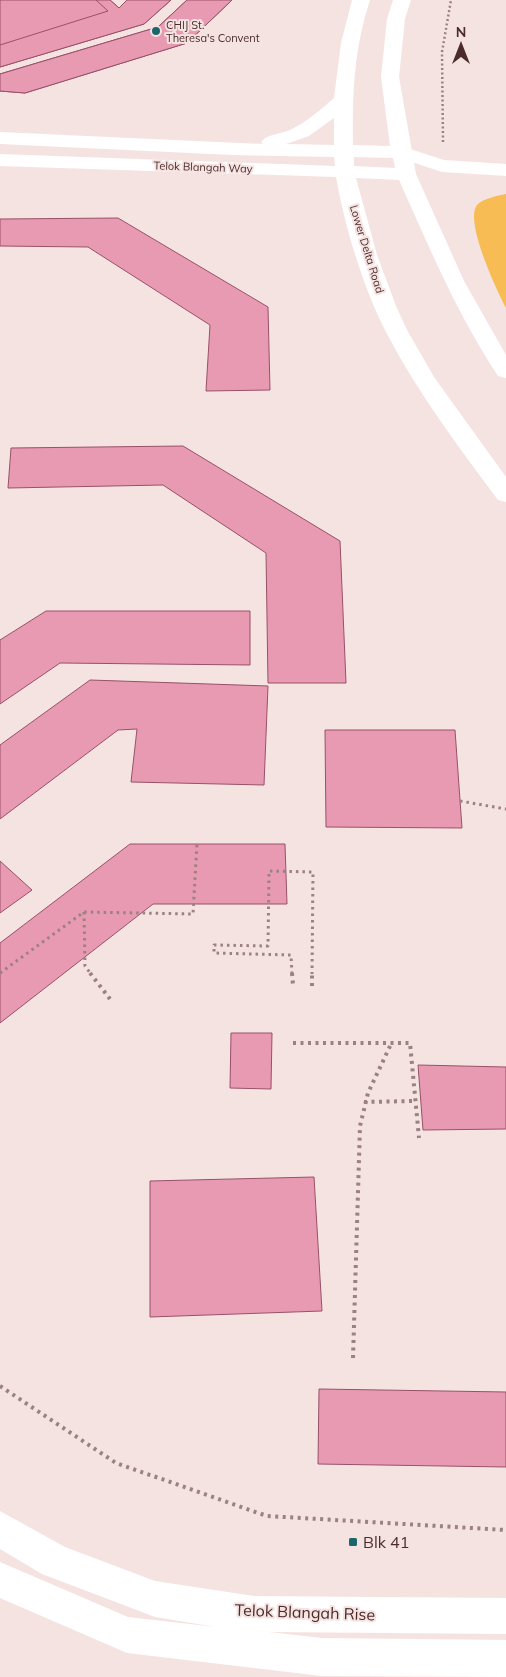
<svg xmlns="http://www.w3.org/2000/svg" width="506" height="1677" viewBox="0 0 506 1677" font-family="Mulish,sans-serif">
  <rect width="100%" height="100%" fill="#f5e3e2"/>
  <path fill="#f7bd54" d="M506 194V308C497 291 464 221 477 205 484 198 497 196 506 194Z"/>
  <g fill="#e89ab2" stroke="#985169">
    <polygon points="0,0 35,0 0,10"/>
    <polygon points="0,0 110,0 119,8 127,0 171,0 144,24 0,67"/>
    <polygon points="96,0 110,0 119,8 127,0 171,0 144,24 0,67 0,45 108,11"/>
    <polygon points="187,0 232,0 187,43 25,93 0,91 0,74 158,27"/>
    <polygon points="187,0 232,0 187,43 25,93 0,91 0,74 158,27"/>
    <polygon points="118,218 268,307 270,390 206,391 210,325 88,247 0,246 0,219"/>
    <polygon points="183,446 340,541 346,683 268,683 266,553 163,485 8,488 11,448"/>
    <polygon points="46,611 250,611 250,665 60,663 0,704 0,640"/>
    <polygon points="90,680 268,686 264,785 131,782 137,729 118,730 0,819 0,745"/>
    <polygon points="325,730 455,730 462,828 326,827"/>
    <polygon points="130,844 285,844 287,904 153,904 0,1023 0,943"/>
    <polygon points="0,861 32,890 0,913"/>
    <polygon points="231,1033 272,1033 271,1089 230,1088"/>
    <polygon points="418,1065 506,1067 506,1129 423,1130"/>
    <polygon points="314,1177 322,1311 150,1317 150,1181"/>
    <polygon points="319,1389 506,1392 506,1467 318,1464"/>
  </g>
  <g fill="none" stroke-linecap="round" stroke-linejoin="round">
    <polyline stroke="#9b8181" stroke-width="2.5" stroke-dasharray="2 2.5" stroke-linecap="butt" points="443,142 442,52 451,0"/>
    <g stroke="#9b8181" stroke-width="3" stroke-dasharray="2.5 4" stroke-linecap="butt">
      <polyline points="460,801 506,809"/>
      <polyline points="84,912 85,966 91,974"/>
      <polyline points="0,973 84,912 193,914 197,843"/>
      <polyline points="292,974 291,955 214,953 214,945 268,946 269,871 313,872 312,974"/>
    </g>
    <g stroke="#9b8181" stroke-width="4" stroke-dasharray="3 4.5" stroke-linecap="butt">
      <polyline points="90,973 110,999"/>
      <polyline points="292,973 293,985"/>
      <polyline points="312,986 312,973"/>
      <polyline points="293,1043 410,1043 419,1138"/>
      <polyline points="364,1102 415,1101"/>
      <polyline points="353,1358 360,1126 368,1093 391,1044"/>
      <polyline points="0,1386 116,1463 267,1516 506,1530"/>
    </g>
    <g fill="#fff" fill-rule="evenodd">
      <polygon points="401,146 444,160 506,164 506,176 442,172 394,156 391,152 394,148"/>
      <polygon points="0,1511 65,1547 155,1581 254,1596 506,1598 506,1634 269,1632 322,1638 506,1640 506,1677 322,1676 127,1653 0,1598 0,1562 128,1617 216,1627 155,1617 42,1574 0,1549"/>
    </g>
    <path fill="#fff" fill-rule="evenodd" d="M352 0H370C354 48 352 96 353 145L390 146 381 77 387 19 393 0H411L405 19 399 77 416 174 464 281 506 355V378L498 376C457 314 429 247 399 180L356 178 377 255 396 306 407 330 434 377 506 477V502L498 500C458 446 417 392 386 332 363 287 345 228 336 177L0 166V154L335 166 334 157 232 155 0 144V132L263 144 261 142C267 134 281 134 290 130 307 122 320 110 334 98L341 43ZM334 118V145L286 144 309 136ZM354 157 393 158 395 168 354 166Z"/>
  </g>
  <g fill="#19676b" stroke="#f5e3e2" stroke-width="2">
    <circle cx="156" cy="31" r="5"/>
    <rect x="348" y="1537" width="10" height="10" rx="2.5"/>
  </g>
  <g text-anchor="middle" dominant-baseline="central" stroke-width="4" stroke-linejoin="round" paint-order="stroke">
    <g font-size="11" fill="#4c2b2b" stroke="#f5e3e2" text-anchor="start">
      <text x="166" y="25">CHIJ St.<tspan x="166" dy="13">Theresa's Convent</tspan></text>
    </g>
    <g font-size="11" fill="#4c2b2b" stroke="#f5e3e2">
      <text transform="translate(203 167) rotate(2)">Telok Blangah Way</text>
      <text transform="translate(367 249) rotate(73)">Lower Delta Road</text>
    </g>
    <g font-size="16" fill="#4c2b2b" stroke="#f5e3e2" text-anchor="start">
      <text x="363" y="1542">Blk 41</text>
    </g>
    <g font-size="16" fill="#4c2b2b" stroke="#f5e3e2">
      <text transform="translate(305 1612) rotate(2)">Telok Blangah Rise</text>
    </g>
  </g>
  <g transform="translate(461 45)" stroke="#f5e3e2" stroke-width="4" paint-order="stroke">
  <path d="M0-4L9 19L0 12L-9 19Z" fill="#4c2b2b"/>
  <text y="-8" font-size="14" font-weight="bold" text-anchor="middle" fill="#4c2b2b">N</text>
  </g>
</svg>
